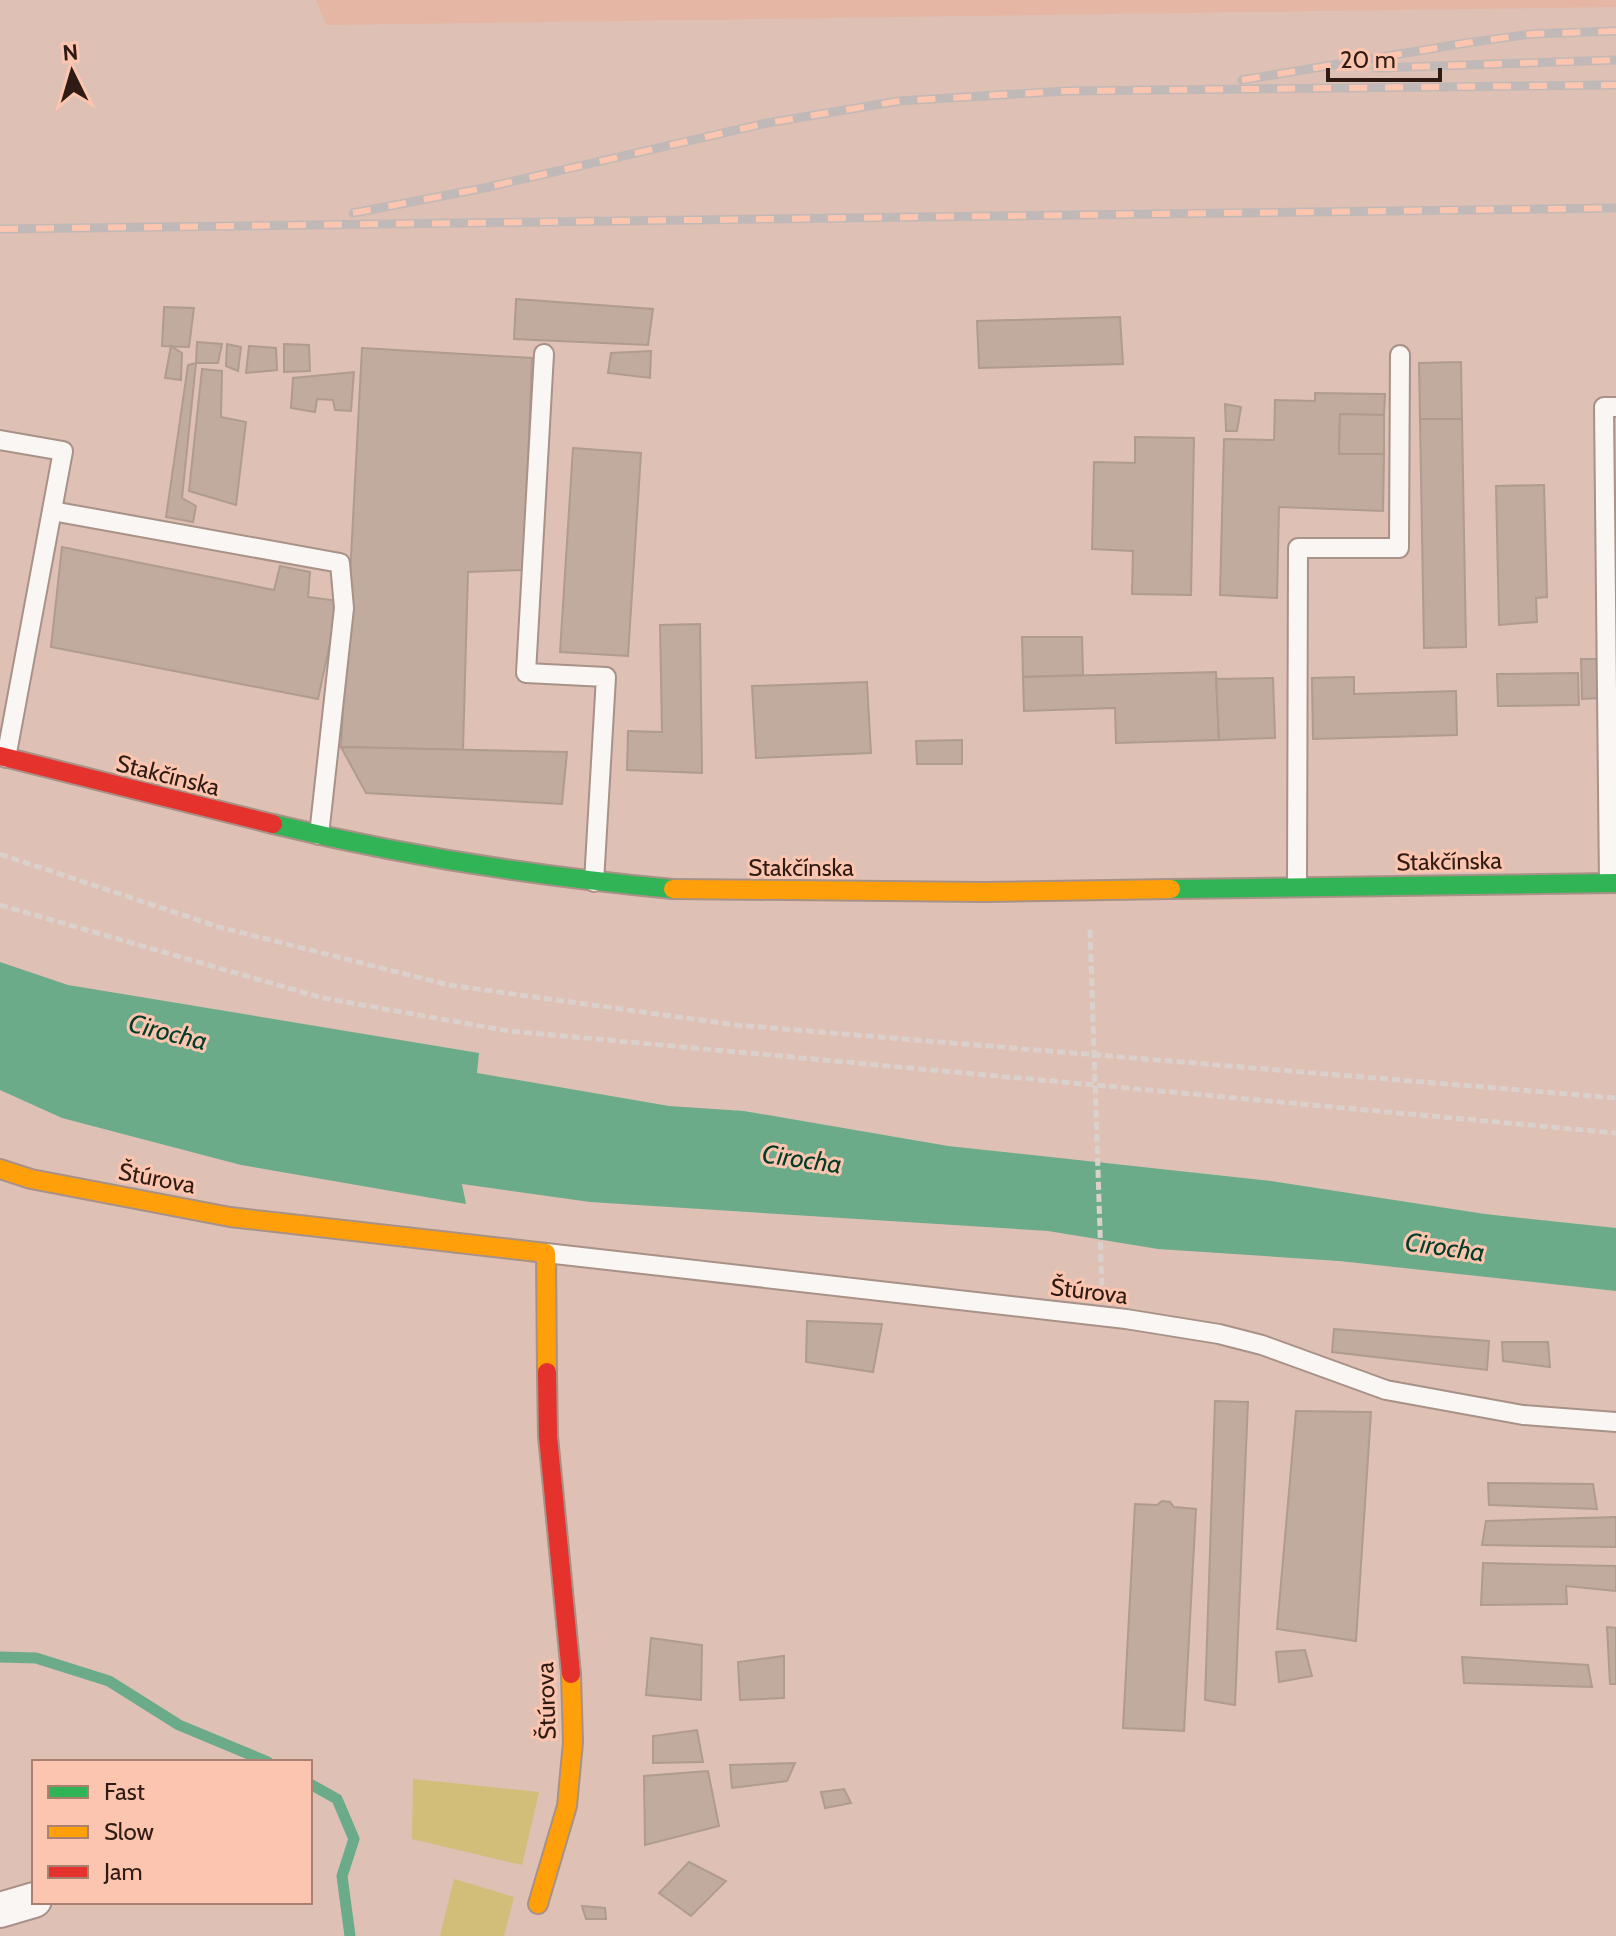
<svg xmlns="http://www.w3.org/2000/svg" width="1616" height="1936" viewBox="0 0 1616 1936" font-family="Cabin,sans-serif">
  <rect width="100%" height="100%" fill="#dec0b4"/>
  <polygon fill="#e6b6a4" points="316,0 1616,0 1616,7 326,25"/>
  <g fill="#d2bd79">
    <polygon points="413,1779 539,1792 522,1865 412,1839"/>
    <polygon points="454,1879 514,1897 504,1936 440,1936"/>
  </g>
  <polygon fill="#6cab8a" points="0,962 68,985 479,1053 477,1073 669,1106 744,1111 948,1146 1271,1181 1485,1214 1616,1228 1616,1291 1339,1261 1158,1249 1048,1231 590,1202 462,1184 466,1204 241,1165 62,1118 0,1090"/>
  <g fill="none" stroke-linecap="round" stroke-linejoin="round">
    <g stroke="#6cab8a" stroke-width="11">
      <polyline points="0,1657 36,1658 109,1681 179,1725 268,1762"/>
      <polyline points="310,1784 337,1799 354,1839 342,1876 350,1936"/>
    </g>
  </g>
  <g fill="#c0ab9e" stroke="#b09b8f" stroke-width="2">
    <polygon points="516,299 653,309 648,345 514,339"/>
    <polygon points="164,307 194,308 189,347 162,346"/>
    <polygon points="1120,317 1123,364 979,368 977,321"/>
    <polygon points="197,342 222,344 218,363 196,363"/>
    <polygon points="227,344 241,347 238,371 226,366"/>
    <polygon points="284,344 309,345 310,371 284,372"/>
    <polygon points="171,346 182,353 181,380 165,378"/>
    <polygon points="249,346 276,348 277,370 246,373"/>
    <polygon points="362,348 532,358 524,570 468,572 463,750 341,747"/>
    <polygon points="651,351 650,378 608,373 611,353"/>
    <polygon points="1461,362 1462,419 1420,419 1419,363"/>
    <polygon points="196,363 182,498 196,506 193,522 166,517 188,365"/>
    <polygon points="202,369 222,371 221,417 246,422 236,505 189,491"/>
    <polygon points="354,372 351,411 335,410 333,400 317,399 315,412 291,408 293,378"/>
    <polygon points="1315,393 1385,394 1384,415 1340,414 1339,454 1384,454 1383,511 1279,507 1277,598 1220,595 1224,439 1274,440 1275,400 1315,401"/>
    <polygon points="1225,404 1241,407 1237,431 1226,431"/>
    <polygon points="1340,414 1384,415 1384,454 1339,454"/>
    <polygon points="1420,419 1462,419 1466,647 1424,648"/>
    <polygon points="1135,437 1194,438 1191,595 1132,594 1133,551 1092,549 1094,462 1135,463"/>
    <polygon points="573,448 641,453 628,656 560,652"/>
    <polygon points="1544,485 1547,597 1536,598 1537,622 1499,625 1496,486"/>
    <polygon points="62,547 274,590 280,566 310,572 308,597 339,601 318,699 51,647"/>
    <polygon points="700,624 702,773 627,770 628,731 662,732 660,625"/>
    <polygon points="1022,637 1082,637 1083,675 1023,677"/>
    <polygon points="1581,659 1599,659 1600,698 1582,699"/>
    <polygon points="1216,672 1219,740 1116,743 1115,708 1024,711 1023,677"/>
    <polygon points="1578,673 1579,705 1498,706 1497,674"/>
    <polygon points="1354,677 1354,694 1456,691 1457,735 1313,739 1312,678"/>
    <polygon points="1273,678 1275,738 1219,740 1216,679"/>
    <polygon points="867,682 871,753 756,758 752,686"/>
    <polygon points="962,740 962,764 917,764 916,741"/>
    <polygon points="341,747 567,752 562,804 366,793"/>
    <polygon points="807,1321 882,1324 873,1372 806,1362"/>
    <polygon points="1334,1329 1489,1341 1487,1370 1332,1352"/>
    <polygon points="1502,1342 1548,1342 1550,1367 1503,1361"/>
    <polygon points="1215,1401 1248,1402 1235,1705 1205,1700"/>
    <polygon points="1296,1411 1371,1412 1356,1641 1277,1629"/>
    <polygon points="1488,1483 1593,1484 1597,1509 1489,1505"/>
    <polygon points="1162,1501 1170,1502 1174,1507 1196,1509 1184,1731 1123,1728 1135,1504 1157,1505"/>
    <polygon points="1616,1517 1616,1547 1482,1545 1486,1521"/>
    <polygon points="1483,1563 1616,1566 1616,1591 1566,1586 1567,1604 1481,1605"/>
    <polygon points="1607,1627 1616,1628 1616,1684 1610,1684"/>
    <polygon points="651,1638 702,1645 701,1700 646,1695"/>
    <polygon points="1305,1650 1312,1676 1279,1682 1276,1652"/>
    <polygon points="784,1656 784,1698 740,1700 738,1662"/>
    <polygon points="1462,1657 1588,1665 1592,1687 1464,1683"/>
    <polygon points="697,1730 703,1762 653,1763 653,1736"/>
    <polygon points="795,1763 787,1781 732,1788 730,1765"/>
    <polygon points="708,1771 719,1826 645,1845 644,1776"/>
    <polygon points="844,1789 851,1803 825,1808 821,1792"/>
    <polygon points="689,1862 726,1881 691,1916 659,1893"/>
    <polygon points="582,1906 605,1908 606,1919 586,1919"/>
  </g>
  <g fill="none" stroke-linecap="round" stroke-linejoin="round">
    <g stroke="#a89187" stroke-width="22">
      <g id="lane">
        <polyline points="544,354 526,673 606,677 594,882"/>
        <polyline points="0,440 63,451 6,758"/>
        <polyline points="52,511 340,563 344,608 319,835"/>
        <polyline points="1609,883 1604,407 1616,407"/>
        <polyline points="1297,887 1298,548 1399,548 1400,355"/>
        <polyline points="546,1253 1126,1319 1219,1334 1262,1345 1386,1390 1523,1415 1616,1422"/>
      </g>
    </g>
    <g stroke="#a89187" stroke-width="38">
      <polyline id="street" points="0,1910 34,1900"/>
    </g>
    <g stroke="#a89187" stroke-width="22">
      <g id="fast">
        <path d="M273 824C400 855 542 877 673 889"/>
        <polyline points="1171,889 1616,883"/>
      </g>
    </g>
    <g stroke="#a89187" stroke-width="22">
      <g id="slow">
        <polyline points="673,889 985,892 1171,889"/>
        <polyline points="0,1169 31,1179 230,1217 546,1253 547,1372"/>
        <polyline points="538,1904 567,1806 573,1742 571,1674"/>
      </g>
    </g>
    <g stroke="#a89187" stroke-width="22">
      <g id="jam">
        <polyline points="0,756 273,824"/>
        <polyline points="547,1372 548,1436 571,1674"/>
      </g>
    </g>
    <g stroke="#dad0cc" stroke-width="5" stroke-dasharray="8 4" stroke-linecap="butt">
      <polyline points="0,854 219,927 449,985 736,1025 1616,1098"/>
      <polyline points="0,905 323,998 509,1031 1616,1133"/>
      <polyline points="1090,930 1102,1291"/>
    </g>
    <use href="#lane" stroke="#faf6f4" stroke-width="18"/>
    <use href="#street" stroke="#faf6f4" stroke-width="34"/>
    <use href="#fast" stroke="#30b455" stroke-width="18"/>
    <use href="#slow" stroke="#ff9f0a" stroke-width="18"/>
    <use href="#jam" stroke="#e5322d" stroke-width="18"/>
    <g stroke="#c1b9b7" stroke-width="9">
      <g id="rail">
        <polyline points="1376,68 1616,60"/>
        <polyline points="1242,80 1466,43 1531,34 1616,31"/>
        <polyline points="353,213 484,188 767,123 899,101 1066,91 1616,85"/>
        <polyline points="0,229 1616,208"/>
      </g>
    </g>
    <use href="#rail" stroke="#fcc5af" stroke-width="6" stroke-dasharray="18" stroke-linecap="butt"/>
  </g>
  <g text-anchor="middle" dominant-baseline="central" stroke-width="6" stroke-linejoin="round" paint-order="stroke">
    <g font-size="24" fill="#2f1b13" stroke="#fcc5af">
      <text transform="translate(168 775) rotate(14)">Stakčínska</text>
      <text transform="translate(1449 861) rotate(-1)">Stakčínska</text>
      <text x="801" y="867">Stakčínska</text>
      <text transform="translate(157 1178) rotate(11)">Štúrova</text>
      <text transform="translate(1089 1291) rotate(7)">Štúrova</text>
      <text transform="translate(546 1701) rotate(-92)">Štúrova</text>
    </g>
    <g font-size="26" font-style="italic" fill="#003d28" stroke="#fcc5af">
      <text transform="translate(168 1032) rotate(14)">Cirocha</text>
      <text transform="translate(802 1159) rotate(8)">Cirocha</text>
      <text transform="translate(1445 1247) rotate(8)">Cirocha</text>
    </g>
  </g>
  <rect x="32" y="1760" width="280" height="144" fill="#fcc5af" stroke="#aa8171" stroke-width="2"/>
  <rect x="48" y="1786" width="40" height="12" fill="#30b455" stroke="#aa8171" stroke-width="2"/>
  <text x="104" y="1800" font-size="24" fill="#2f1b13">Fast</text>
  <rect x="48" y="1826" width="40" height="12" fill="#ff9f0a" stroke="#aa8171" stroke-width="2"/>
  <text x="104" y="1840" font-size="24" fill="#2f1b13">Slow</text>
  <rect x="48" y="1866" width="40" height="12" fill="#e5322d" stroke="#aa8171" stroke-width="2"/>
  <text x="104" y="1880" font-size="24" fill="#2f1b13">Jam</text>
  <g transform="translate(72 72) rotate(355)" stroke="#fcc5af" stroke-width="6" paint-order="stroke">
  <path d="M0-6L14 30L0 20L-14 30Z" fill="#2f1b13"/>
  <text y="-12" font-size="22" font-weight="bold" text-anchor="middle" fill="#2f1b13">N</text>
  </g>
  <path d="M1328 68v12h112v-12" fill="none" stroke="#2f1b13" stroke-width="4"/>
  <text x="1340" y="68" font-size="24" fill="#2f1b13" stroke="#fcc5af" stroke-width="6" paint-order="stroke">20 m</text>
</svg>
